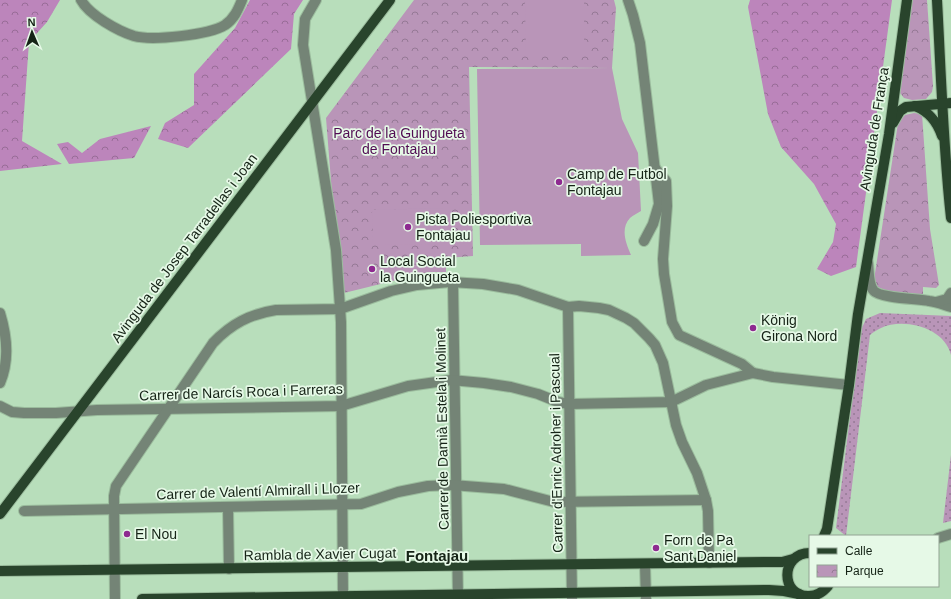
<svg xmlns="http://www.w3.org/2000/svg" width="951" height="599" viewBox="0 0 951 599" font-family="Helvetica,sans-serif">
  <defs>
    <pattern id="grass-dots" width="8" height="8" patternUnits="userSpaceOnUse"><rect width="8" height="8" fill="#b995b8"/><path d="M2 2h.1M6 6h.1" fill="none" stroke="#957995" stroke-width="1.8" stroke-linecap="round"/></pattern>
    <pattern id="forest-crowns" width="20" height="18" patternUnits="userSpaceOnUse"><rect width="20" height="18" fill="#bc85bb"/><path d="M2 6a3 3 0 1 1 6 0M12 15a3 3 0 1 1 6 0" fill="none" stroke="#986c97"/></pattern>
    <pattern id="park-crowns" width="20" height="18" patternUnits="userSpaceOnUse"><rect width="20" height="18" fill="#b995b8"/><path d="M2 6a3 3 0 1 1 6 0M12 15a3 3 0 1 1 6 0" fill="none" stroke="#957995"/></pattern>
  </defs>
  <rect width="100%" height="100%" fill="#b8debb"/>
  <g fill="url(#grass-dots)">
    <path d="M880 313 951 316V355C945 328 904 317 881 328 877 330 873 332 870 335L846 536 836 528 861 330 866 319Z"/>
    <polygon points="951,455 951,521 943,523"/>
  </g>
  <g fill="url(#forest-crowns)">
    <polygon points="0,0 60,0 47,22 29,42 22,141 62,164 0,171"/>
    <polygon points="250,0 303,0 294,14 291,49 188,148 158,139 165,123 194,105 194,74 235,28"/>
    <polygon points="750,0 892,0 856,267 831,276 817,269 833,242 836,224 814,184 781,147 768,114 748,7"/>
    <polygon points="151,126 134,158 69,164 57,144 68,142 82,153 100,139"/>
  </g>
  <g fill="url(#park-crowns)">
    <polygon points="414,0 614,0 616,8 612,68 469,67 473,256 446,258 446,272 429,272 340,294 326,118"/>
    <polygon points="912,0 927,0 933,86 932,92 926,99 912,100 904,98 900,93 905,44"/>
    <polygon points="914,113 922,114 930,229 939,285 936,288 923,287 923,295 887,291 878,287 874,280 898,123 905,115"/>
  </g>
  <g fill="#b995b8">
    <polygon points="525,0 584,0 584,53 526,53"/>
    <path d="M612 68 622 119 638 153 641 211C638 213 633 215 630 218 620 229 626 243 631 255L581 256V244L480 245 477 69Z"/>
    <polygon points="443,208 444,244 373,245 372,210"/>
  </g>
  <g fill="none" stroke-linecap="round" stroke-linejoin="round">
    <g stroke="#9bbc9d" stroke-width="12">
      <g id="minor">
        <path d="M81 0C89 15 118 31 134 36 152 41 209 35 225 25 234 19 238 10 242 0"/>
        <polyline points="316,0 305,19 303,45 336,250 341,322 343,599"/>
        <polyline points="628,0 633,15 640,43 659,204 653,224 644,241"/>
        <polyline points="654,167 666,181 667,206 663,259 664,274 672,322 679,335 742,364 753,373 773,377 849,385"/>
        <path d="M868 263C869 271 868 285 874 291 880 298 919 299 929 301 937 302 944 305 951 307"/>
        <polyline points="453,282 458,599"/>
        <polyline points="936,302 947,299 951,293"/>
        <polyline points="568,307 572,599"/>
        <path d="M0 313C7 336 10 360 0 383"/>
        <polyline points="0,406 12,412 24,413 56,413 97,410 341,406 408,386 451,380 484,383 511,387 538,394 558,402 569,404 671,402 706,385 753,373"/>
        <polyline points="228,507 229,569"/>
        <polyline points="24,511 361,504 398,492 428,486 452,485 504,489 554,502 706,500"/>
        <polyline points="938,538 951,534"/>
        <polyline points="645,564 646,599"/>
        <path d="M115 599 114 496 116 486 213 343C231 324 250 314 276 310L340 309 391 291 417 285 450 282 483 284 518 290 568 307 579 306 599 308 609 310 626 318 634 323 649 338 655 345 663 363 676 425 682 442 697 473 706 500 708 511 709 563"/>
      </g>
    </g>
    <g stroke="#9bbc9d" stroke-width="12">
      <g id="major">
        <path d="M937 0C941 73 943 146 951 218"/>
        <path d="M915 106C929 112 937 121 942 136"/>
        <polyline points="893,123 900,111 906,107 951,103"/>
        <polyline points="0,514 390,0"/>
        <polyline points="824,536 827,529 849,385 858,314 889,134 907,0"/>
        <path d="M810 553C780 553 780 597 809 596 817 596 823 592 828 586"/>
        <polyline points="0,571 771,562 782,562 793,559"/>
        <polyline points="142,599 769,590 784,591 799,594"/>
      </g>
    </g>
    <use href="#minor" stroke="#748476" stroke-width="10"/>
    <use href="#major" stroke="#29442c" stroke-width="10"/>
  </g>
  <g fill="#8e2a90" stroke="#e6f9e7" stroke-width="1.5">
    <circle cx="559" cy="182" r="4"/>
    <circle cx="408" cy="227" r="4"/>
    <circle cx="372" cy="269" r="4"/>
    <circle cx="753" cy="328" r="4"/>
    <circle cx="127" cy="534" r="4"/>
    <circle cx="656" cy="548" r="4"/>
  </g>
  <g text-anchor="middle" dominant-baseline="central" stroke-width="3.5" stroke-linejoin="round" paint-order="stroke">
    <g font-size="14" fill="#152316" stroke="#e6f9e7">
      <text transform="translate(874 129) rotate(-81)">Avinguda de França</text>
      <text transform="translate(184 248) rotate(-53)">Avinguda de Josep Tarradellas i Joan</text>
      <text transform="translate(241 392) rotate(-2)">Carrer de Narcís Roca i Farreras</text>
      <text transform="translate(442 429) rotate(-91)">Carrer de Damià Estela i Molinet</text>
      <text transform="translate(556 453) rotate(-91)">Carrer d'Enric Adroher i Pascual</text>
      <text transform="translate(258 491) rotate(-2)">Carrer de Valentí Almirall i Llozer</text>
      <text transform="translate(320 554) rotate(-1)">Rambla de Xavier Cugat</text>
    </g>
    <g font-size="14" fill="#510c53" stroke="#e6f9e7">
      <text x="399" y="133">Parc de la Guingueta<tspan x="399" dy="16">de Fontajau</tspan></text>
    </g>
    <g font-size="14" fill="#152316" stroke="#e6f9e7" text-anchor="start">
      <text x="567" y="174">Camp de Futbol<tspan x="567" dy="16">Fontajau</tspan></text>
      <text x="416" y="219">Pista Poliesportiva<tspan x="416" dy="16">Fontajau</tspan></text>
      <text x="380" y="261">Local Social<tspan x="380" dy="16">la Guingueta</tspan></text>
      <text x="761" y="320">König<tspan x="761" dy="16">Girona Nord</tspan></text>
      <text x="135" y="534">El Nou</text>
      <text x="664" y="540">Forn de Pa<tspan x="664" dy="16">Sant Daniel</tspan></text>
    </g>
    <g font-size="15" font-weight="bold" fill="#152316" stroke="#e6f9e7">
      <text x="437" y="555">Fontajau</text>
    </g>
  </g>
  <rect x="809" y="535" width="130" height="52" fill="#e6f9e7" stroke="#92a393"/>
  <rect x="817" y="548" width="20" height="6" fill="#29442c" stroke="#92a393"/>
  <text x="845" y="555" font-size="12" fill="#152316">Calle</text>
  <rect x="817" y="565" width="20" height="12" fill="url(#park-crowns)" stroke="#92a393"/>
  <text x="845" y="575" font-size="12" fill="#152316">Parque</text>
  <g transform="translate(32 32) rotate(358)" stroke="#e6f9e7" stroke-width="3" paint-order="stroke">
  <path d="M0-3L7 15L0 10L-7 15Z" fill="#152316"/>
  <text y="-6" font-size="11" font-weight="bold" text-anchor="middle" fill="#152316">N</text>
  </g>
</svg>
